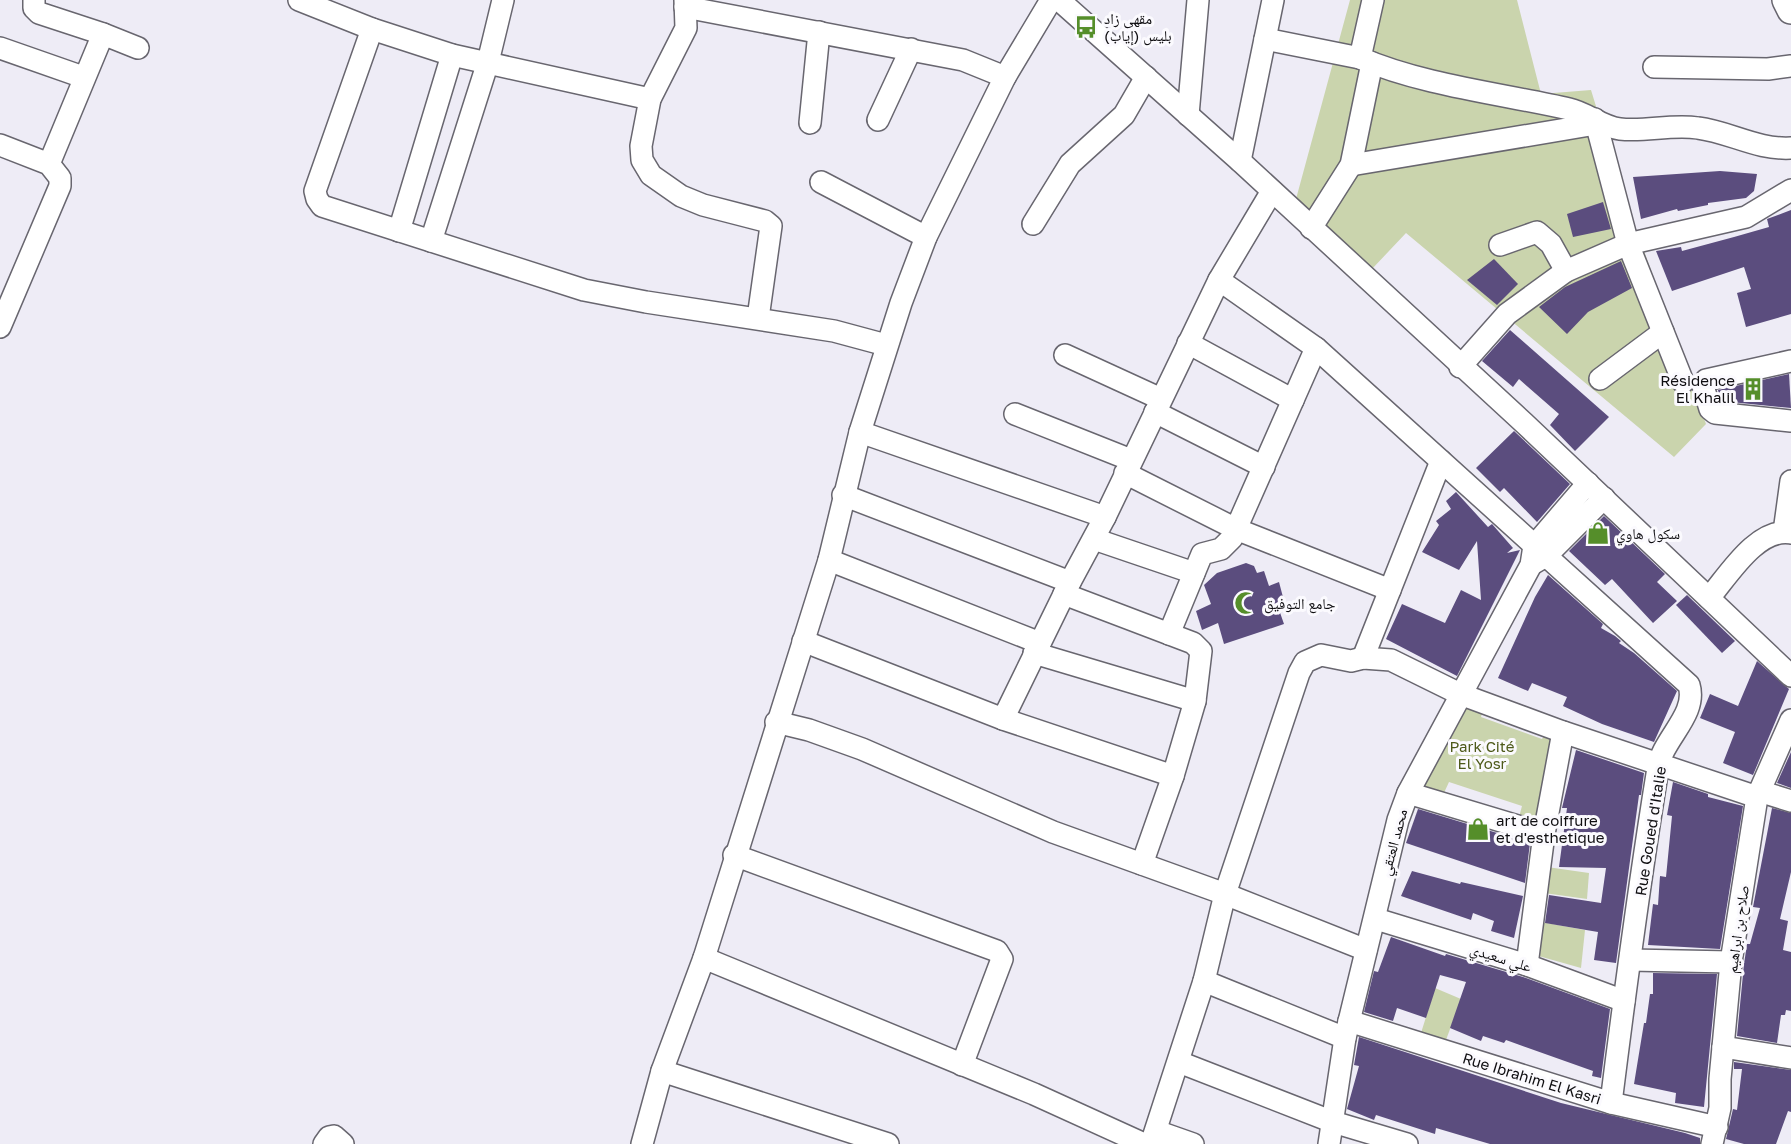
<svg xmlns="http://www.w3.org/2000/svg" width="1791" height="1144" viewBox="0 0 1791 1144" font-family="'Golos Text','Noto Naskh Arabic',sans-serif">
  <rect width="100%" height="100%" fill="#eeecf6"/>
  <g fill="#cad4ad">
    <polygon points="1350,0 1517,0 1541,94 1591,90 1618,178 1706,424 1674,457 1406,233 1372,269 1296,199"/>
    <polygon points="1466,705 1484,706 1481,717 1542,739 1548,729 1553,732 1535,825 1518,821 1522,806 1449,782 1443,795 1423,788"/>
    <polygon points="1547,867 1589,873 1587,899 1544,893"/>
    <polygon points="1541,922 1585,930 1581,968 1535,955"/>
    <polygon points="1435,988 1461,999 1446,1040 1421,1033"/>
  </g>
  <g fill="#5b4d7e">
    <polygon points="1720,171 1757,174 1754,191 1746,198 1708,203 1708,205 1678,211 1677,209 1641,219 1633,177"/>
    <polygon points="1603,202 1611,229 1573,237 1567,214"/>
    <polygon points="1791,210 1791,314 1746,327 1737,293 1751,289 1744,267 1672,291 1656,251 1681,247 1682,251 1734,237 1769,227 1767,219"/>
    <polygon points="1494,259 1518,284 1497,305 1467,280"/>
    <polygon points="1621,261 1632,288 1588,312 1567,334 1539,307 1565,287"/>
    <polygon points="1510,330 1609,417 1575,451 1550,425 1559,414 1519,379 1513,387 1482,361"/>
    <polygon points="1789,374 1791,408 1721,401 1718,390"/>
    <polygon points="1514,431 1570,484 1537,522 1504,488 1500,492 1476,468"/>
    <polygon points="1456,492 1488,527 1492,524 1513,548 1507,553 1520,550 1457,676 1386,639 1402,604 1445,623 1461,590 1481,600 1477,541 1459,570 1422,552 1439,525 1436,521 1451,509 1446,501"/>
    <polygon points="1604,516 1665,574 1657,582 1677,601 1653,623 1612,579 1605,585 1569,551"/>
    <polygon points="1246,563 1254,566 1257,573 1264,571 1269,586 1279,582 1284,601 1277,604 1284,624 1224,644 1218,623 1202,630 1196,611 1211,604 1204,585 1217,573"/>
    <polygon points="1548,575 1603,624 1601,628 1615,636 1621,641 1619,643 1634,653 1677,691 1654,742 1602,724 1563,706 1567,697 1532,683 1528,691 1498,678 1535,597"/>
    <polygon points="1687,595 1735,641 1722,653 1676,605"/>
    <polygon points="1757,661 1789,689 1753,775 1723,763 1735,732 1700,718 1710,694 1738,706"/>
    <polygon points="1576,750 1644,773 1641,795 1639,795 1616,963 1594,960 1598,932 1545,923 1549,895 1601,903 1606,868 1559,867 1567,808 1562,808"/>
    <polygon points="1791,752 1791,788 1777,783"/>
    <polygon points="1673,782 1708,794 1708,797 1743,806 1720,949 1648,945 1653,904 1658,905 1660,876 1666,877 1672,816 1667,815"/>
    <polygon points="1772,808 1791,813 1791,872 1780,919 1788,921 1783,950 1791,952 1791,1011 1786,1010 1785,1015 1781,1015 1777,1043 1737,1036 1744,964 1747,944 1750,944 1760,908 1753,907"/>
    <polygon points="1418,809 1530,843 1525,883 1406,843"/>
    <polygon points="1412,871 1460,884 1461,882 1523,896 1514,938 1491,931 1494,921 1473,913 1471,920 1401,896"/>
    <polygon points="1391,937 1445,956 1446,954 1523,977 1610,1009 1601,1078 1592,1076 1593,1071 1506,1040 1504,1043 1483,1036 1481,1041 1450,1028 1466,982 1440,975 1426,1018 1397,1008 1393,1021 1364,1012 1374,971 1378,972"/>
    <polygon points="1653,973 1717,974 1704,1107 1675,1103 1676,1093 1634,1084 1644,1023 1646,1023 1650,994 1653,994"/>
    <polygon points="1359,1037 1561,1103 1685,1133 1700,1138 1700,1144 1490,1144 1436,1128 1435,1134 1376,1115 1374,1120 1347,1109 1359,1066 1354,1065"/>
    <polygon points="1734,1062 1791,1070 1791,1112 1788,1111 1776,1144 1744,1144 1726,1139 1733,1109 1737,1110 1742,1069 1734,1069"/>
  </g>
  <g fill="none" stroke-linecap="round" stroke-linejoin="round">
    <g stroke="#68666f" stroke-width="24">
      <g id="minor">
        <polyline points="34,0 34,8 39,13 103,34"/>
        <polyline points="299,0 372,29 452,55 650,99"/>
        <polyline points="685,0 686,28 650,99 641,146 642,160 651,175 681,196 703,205 765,221 771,226 758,318"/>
        <polyline points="1059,0 1240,161 1524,423 1791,676"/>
        <polyline points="685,7 963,60 1005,77"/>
        <polyline points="372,29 315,191 317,199 322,206 584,290 646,302 834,331 886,345"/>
        <polyline points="1265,39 1360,58 1373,0"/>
        <polyline points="0,48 83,77"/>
        <path d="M1360 58C1422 85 1503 94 1569 109 1587 113 1602 127 1620 129 1646 132 1671 124 1698 128 1730 132 1757 150 1791 148"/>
        <polyline points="1654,67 1768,69 1791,66"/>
        <polyline points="1188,115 1198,0"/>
        <polyline points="1595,119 1628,244 1683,382"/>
        <polyline points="878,120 911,49"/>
        <polyline points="810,123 819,32"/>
        <polyline points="0,145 49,164 60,178 60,186 0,327"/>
        <polyline points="1240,161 1273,0"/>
        <polyline points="49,164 103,34 138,48"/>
        <polyline points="1351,165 1596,124"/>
        <polyline points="821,182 926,237"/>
        <polyline points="1033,224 1070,164 1124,115 1146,77"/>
        <polyline points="1311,228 1351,165 1372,63"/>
        <polyline points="399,231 452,55"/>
        <polyline points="431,241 488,62 503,0"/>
        <polyline points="1500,245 1537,232 1551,244 1566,271"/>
        <path d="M1219 280 1316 348 1689 685C1698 715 1662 739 1658 768 1640 879 1625 991 1611 1103"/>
        <polyline points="1188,343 1293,400"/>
        <polyline points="1065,355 1161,399"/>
        <polyline points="1791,361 1706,380 1703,386 1710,409 1715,413 1791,421"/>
        <polyline points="1460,367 1507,314 1566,271 1628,244 1746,217 1791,190"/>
        <polyline points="1600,379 1663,332"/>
        <polyline points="1155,412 1264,467"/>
        <polyline points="1015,414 1131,460"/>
        <polyline points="860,432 1105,517"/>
        <polyline points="1125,473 1236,529 1390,590"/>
        <polyline points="843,495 1070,582"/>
        <polyline points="1784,532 1791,481"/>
        <polyline points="1094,539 1194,573"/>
        <polyline points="829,560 1040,643"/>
        <polyline points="1534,563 1546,556 1604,498"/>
        <polyline points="1064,594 1193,643 1201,651 1195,701 1173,776 1142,864"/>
        <path d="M1709 598C1728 576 1757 527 1791 533"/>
        <polyline points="1169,634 1202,554 1221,549 1232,538 1316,348"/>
        <polyline points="803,641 1003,719 1173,776"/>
        <polyline points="1034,653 1195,701"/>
        <polyline points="1363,658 1441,461"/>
        <polyline points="1003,719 1070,582 1105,517 1219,280 1272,191"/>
        <polyline points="776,722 809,730 862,749 1053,832 1225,894 1366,950"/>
        <polyline points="1759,791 1791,801"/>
        <polyline points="1408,793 1544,834"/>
        <polyline points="734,855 997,951 1002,959 962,1065"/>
        <polyline points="1376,919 1527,965 1624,1001"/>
        <polyline points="704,958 1034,1094 1144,1144"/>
        <polyline points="1630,960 1731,962"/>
        <polyline points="1527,965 1544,834 1563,732"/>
        <polyline points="1204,981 1345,1038"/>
        <polyline points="1349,1021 1611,1103 1717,1127"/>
        <polyline points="1723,1047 1791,1058"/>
        <polyline points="1179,1062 1333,1122 1407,1144"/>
        <polyline points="662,1071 888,1144"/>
        <polyline points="1156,1131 1193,1144"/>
        <polyline points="324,1144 329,1137 334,1136 343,1144"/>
        <polyline points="642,1144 662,1071 704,958 829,560 860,432 901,303 926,237 1005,77 1051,0"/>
        <polyline points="1151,1144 1204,981 1225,894 1299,673 1305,662 1321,655 1351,661 1363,658 1391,660 1460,694 1563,732 1757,797"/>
        <polyline points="1329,1144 1345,1038 1398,820 1408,793 1531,565 1534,546 1588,483"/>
        <polyline points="1712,1144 1720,1108 1720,1079 1731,962 1757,797 1791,720"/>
      </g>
    </g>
    <g stroke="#68666f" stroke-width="30">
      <polyline id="major" points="1786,0 1791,10"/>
    </g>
    <use href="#minor" stroke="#fff" stroke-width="21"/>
    <use href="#major" stroke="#fff" stroke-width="27"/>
  </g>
  <defs>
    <g id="bus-bare" transform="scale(1.8)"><path d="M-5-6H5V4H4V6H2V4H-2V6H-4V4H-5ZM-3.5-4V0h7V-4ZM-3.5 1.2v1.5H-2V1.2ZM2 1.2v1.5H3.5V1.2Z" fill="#558e2a" stroke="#fbfafe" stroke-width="2.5" paint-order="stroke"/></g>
    <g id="building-bare" transform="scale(1.8)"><path d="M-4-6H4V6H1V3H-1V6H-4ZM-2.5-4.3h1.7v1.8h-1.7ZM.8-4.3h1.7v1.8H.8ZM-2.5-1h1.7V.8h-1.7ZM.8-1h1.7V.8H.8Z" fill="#558e2a" stroke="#fbfafe" stroke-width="2.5" paint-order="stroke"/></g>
    <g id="shop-bare" transform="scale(1.8)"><path d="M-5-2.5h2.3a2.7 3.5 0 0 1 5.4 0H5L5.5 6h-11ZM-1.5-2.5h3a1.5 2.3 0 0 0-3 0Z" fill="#558e2a" stroke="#fbfafe" stroke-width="2.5" paint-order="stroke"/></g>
    <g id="mosque-bare" transform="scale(1.8)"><path d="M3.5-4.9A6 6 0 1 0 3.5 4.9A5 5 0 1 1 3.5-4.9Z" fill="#558e2a" stroke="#fbfafe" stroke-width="2.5" paint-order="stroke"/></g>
  </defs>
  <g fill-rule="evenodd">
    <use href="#bus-bare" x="1086" y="27"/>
    <use href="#building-bare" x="1753" y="389"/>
    <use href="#shop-bare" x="1598" y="533"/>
    <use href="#mosque-bare" x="1246" y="603"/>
    <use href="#shop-bare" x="1478" y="829"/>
  </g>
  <g text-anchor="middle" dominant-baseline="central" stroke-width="6" stroke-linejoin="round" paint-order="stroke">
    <g font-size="15" fill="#0f0e11" stroke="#fbfafe" text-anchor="start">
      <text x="1104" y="18">مقهى زاد<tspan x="1104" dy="17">بليس (إياب)</tspan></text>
      <text x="1735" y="380" text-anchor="end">Résidence<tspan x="1735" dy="17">El Khalil</tspan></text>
      <text x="1616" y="533">سكول هاوي</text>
      <text x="1264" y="603">جامع التوفيق</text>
      <text x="1496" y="820">art de coiffure<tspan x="1496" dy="17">et d'esthetique</tspan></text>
    </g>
    <g font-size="15" fill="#4e5a1a" stroke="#fbfafe">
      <text x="1482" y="746">Park Cité<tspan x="1482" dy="17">El Yosr</tspan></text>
    </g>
    <g font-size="15" fill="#0f0e11" stroke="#fbfafe">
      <text transform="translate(1650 831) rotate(-81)">Rue Goued d'Italie</text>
      <text transform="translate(1393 842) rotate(-75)">محمد العتقي</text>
      <text transform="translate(1737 929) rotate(-82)">صلاح بن ابراهيم</text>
      <text transform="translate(1501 957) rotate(17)">علي سعيدي</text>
      <text transform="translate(1532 1078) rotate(17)">Rue Ibrahim El Kasri</text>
    </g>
  </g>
</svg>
